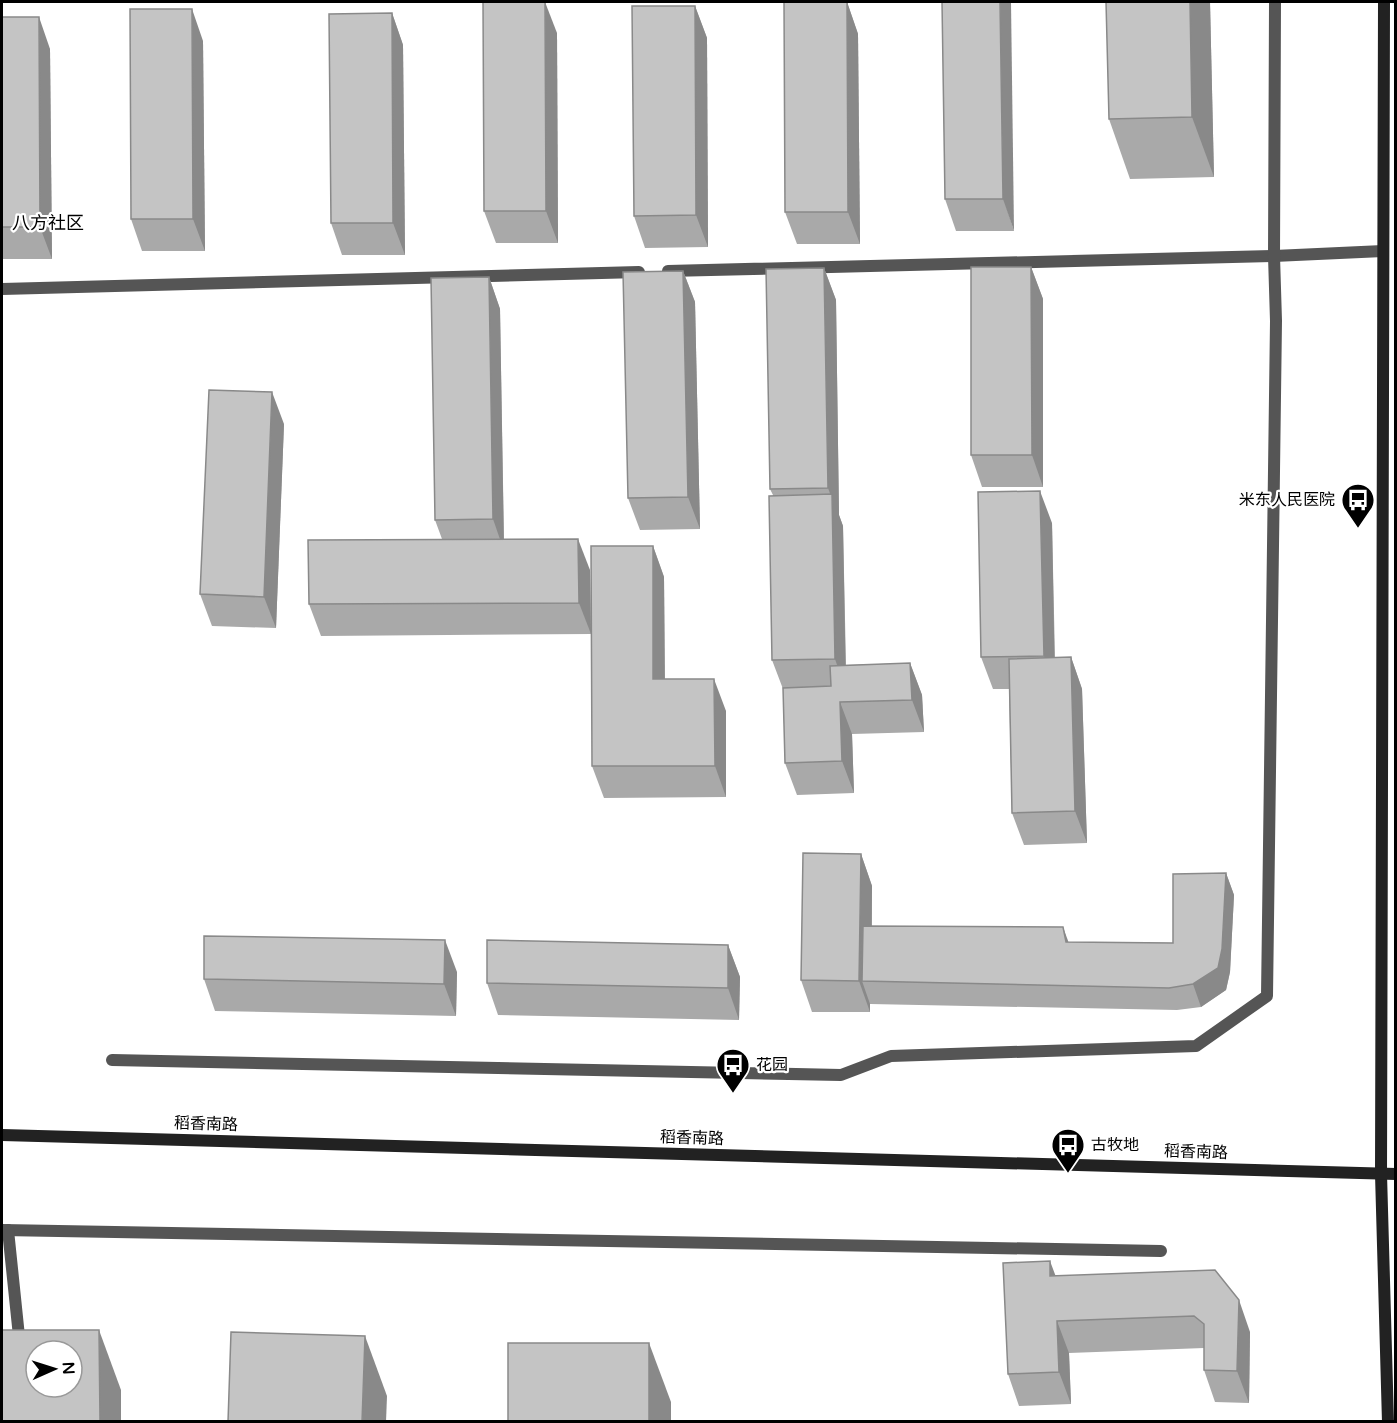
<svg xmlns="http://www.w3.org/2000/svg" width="1397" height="1423" viewBox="0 0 1397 1423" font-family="'Varela Round','Noto Sans SC',sans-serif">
  <rect width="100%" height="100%" fill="#fff"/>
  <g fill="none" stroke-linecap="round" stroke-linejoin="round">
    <g stroke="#555" stroke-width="12">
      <polyline points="668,271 1274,256 1383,251"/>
      <polyline points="2,289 639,272"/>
      <polyline points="112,1060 841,1075 891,1056 1196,1046 1267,996 1276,321 1274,256 1275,2"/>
      <polyline points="2,1230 1161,1251"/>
      <polyline points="8,1230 20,1346"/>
    </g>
    <g stroke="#222" stroke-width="12">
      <polyline points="1384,2 1381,1174 1388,1422"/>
      <polyline points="2,1135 1396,1174"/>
    </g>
  </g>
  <g fill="#a9a9a9">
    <polygon points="847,2 858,34 860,244 797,244 785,212"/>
    <polygon points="942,2 1014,231 956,231 945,199"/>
    <polygon points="1106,2 1210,2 1214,177 1130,179 1109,119"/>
    <polygon points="695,6 707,38 708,247 645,248 634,216"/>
    <polygon points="392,13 403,45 405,255 342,255 331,223"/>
    <polygon points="2,17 50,49 52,259 2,259"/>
    <polygon points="557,33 558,243 496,243 484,211"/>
    <polygon points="203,41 205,251 142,251 131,219"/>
    <polygon points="1031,267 1043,299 1043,487 982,487 971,455"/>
    <polygon points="824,268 836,300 839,515 843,526 846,665 910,663 922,695 924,732 852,734 854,793 797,795 785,763 783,689 772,660 773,495 770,489"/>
    <polygon points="683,271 695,302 700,529 640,530 628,498"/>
    <polygon points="489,277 500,309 504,539 590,570 591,634 321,636 309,604 442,539 435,520"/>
    <polygon points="284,424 276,628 212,626 200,594"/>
    <polygon points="1052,523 1055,658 1071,657 1082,689 1087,843 1024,845 1012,813 1009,689 993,689 981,657"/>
    <polygon points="653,546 664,577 665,679 726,711 726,797 604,798 592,766"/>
    <polygon points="861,854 872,886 872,926 1069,942 1173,943 1226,873 1234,895 1230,972 1226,990 1201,1007 1177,1010 870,1004 870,1012 812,1012 801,980"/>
    <polygon points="728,945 740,977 739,1020 498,1015 487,983"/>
    <polygon points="457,972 456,1016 215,1011 204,979"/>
    <polygon points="1055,1275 1250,1332 1249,1403 1215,1402 1204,1370 1204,1348 1069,1353 1071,1404 1019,1406 1008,1374"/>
  </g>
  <g fill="#898989">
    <polygon points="545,2 557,33 558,243 546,211"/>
    <polygon points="847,2 858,34 860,244 848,212"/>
    <polygon points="1000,2 1011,2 1014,231 1003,199"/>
    <polygon points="1190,2 1210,2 1214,177 1192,117"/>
    <polygon points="695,6 707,38 708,247 696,215"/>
    <polygon points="192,9 203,41 205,251 193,219"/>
    <polygon points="392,13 403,45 405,255 393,223"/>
    <polygon points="39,17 50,49 52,259 40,227"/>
    <polygon points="1031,267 1043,299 1043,487 1032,455"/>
    <polygon points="824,268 836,300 839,515 843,526 846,691 835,659 832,499 828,488"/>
    <polygon points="683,271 695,302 700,529 688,497"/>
    <polygon points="489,277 500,309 504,551 493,519"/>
    <polygon points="272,392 284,424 276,628 264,597"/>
    <polygon points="1040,491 1052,523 1055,688 1044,656"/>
    <polygon points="578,539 590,570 591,634 579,603"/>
    <polygon points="653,546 664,577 665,711 653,679"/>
    <polygon points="1071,657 1082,689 1087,843 1075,811"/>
    <polygon points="910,663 922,695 924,732 912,700"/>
    <polygon points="714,679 726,711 726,797 715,766"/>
    <polygon points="840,702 852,734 854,793 842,761"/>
    <polygon points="861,854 872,886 871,982 862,981 870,1004 870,1012 859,981"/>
    <polygon points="1226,873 1234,895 1230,972 1226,990 1201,1007 1193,984"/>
    <polygon points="1063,927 1071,949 1066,942"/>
    <polygon points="445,940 457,972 456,1016 444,984"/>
    <polygon points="728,945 740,977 739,1020 728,988"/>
    <polygon points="1050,1261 1062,1293 1050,1276"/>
    <polygon points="1239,1300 1250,1332 1249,1403 1237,1371"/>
    <polygon points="1057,1321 1069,1353 1071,1404 1059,1372"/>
    <polygon points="99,1330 121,1390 121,1422 100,1422"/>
    <polygon points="365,1336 387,1396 386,1422 362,1422"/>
    <polygon points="649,1343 671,1402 671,1422 649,1422"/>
  </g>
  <g fill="#c4c4c4" stroke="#898989" stroke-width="1.5" fill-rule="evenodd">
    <polygon points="483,2 545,2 546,211 484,211"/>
    <polygon points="784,2 847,2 848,212 785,212"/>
    <polygon points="942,2 1000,2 1003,199 945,199"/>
    <polygon points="1106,2 1190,2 1192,117 1109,119"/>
    <polygon points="632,6 695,6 696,215 634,216"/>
    <polygon points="130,9 192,9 193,219 131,219"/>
    <polygon points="392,13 393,223 331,223 329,14"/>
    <polygon points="2,17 39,17 40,227 2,227"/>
    <polygon points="971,267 1031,267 1032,455 971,455"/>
    <polygon points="824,268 828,488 770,489 766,269"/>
    <polygon points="683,271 688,497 628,498 623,272"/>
    <polygon points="489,277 493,519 435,520 431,278"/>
    <polygon points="209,390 272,392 264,597 200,594"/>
    <polygon points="1040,491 1044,656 981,657 978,492"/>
    <polygon points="832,494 835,659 772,660 769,496"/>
    <polygon points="578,539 579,603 309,604 308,540"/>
    <polygon points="591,546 653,546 653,679 714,679 715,766 592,766"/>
    <polygon points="1071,657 1075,811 1012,813 1009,659"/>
    <polygon points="910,663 912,700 840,702 842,761 785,763 783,688 831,686 830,666"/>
    <polygon points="803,853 861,854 859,981 801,980"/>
    <polygon points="1226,873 1222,949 1218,968 1193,984 1169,988 862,981 863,926 1063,927 1066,942 1173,943 1173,874"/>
    <polygon points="204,936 445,940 444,984 204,979"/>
    <polygon points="487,940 728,945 728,988 487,983"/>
    <polygon points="1050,1261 1050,1276 1215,1270 1239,1300 1237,1371 1204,1370 1204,1324 1194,1316 1057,1321 1059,1372 1008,1374 1003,1263"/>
    <path d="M2 1330H99L100 1422H2ZM36 1351H72V1387H36Z"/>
    <polygon points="231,1332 365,1336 362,1422 228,1422"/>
    <rect x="508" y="1343" width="141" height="79"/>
  </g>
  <defs>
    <g id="bus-pin" transform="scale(1.725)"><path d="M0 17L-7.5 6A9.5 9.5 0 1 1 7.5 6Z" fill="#000" stroke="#fff"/><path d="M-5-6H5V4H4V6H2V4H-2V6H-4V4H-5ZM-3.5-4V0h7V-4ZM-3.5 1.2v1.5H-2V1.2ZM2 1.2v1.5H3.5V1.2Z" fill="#fff"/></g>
  </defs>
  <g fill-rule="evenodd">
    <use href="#bus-pin" x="1358" y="500"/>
    <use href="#bus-pin" x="733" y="1065"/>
    <use href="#bus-pin" x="1068" y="1145"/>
  </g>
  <g text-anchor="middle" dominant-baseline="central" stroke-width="4.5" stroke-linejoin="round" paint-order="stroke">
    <g font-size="16" fill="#000" stroke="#fff" text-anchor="start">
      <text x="1335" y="500" text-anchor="end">米东人民医院</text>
      <text x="756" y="1065">花园</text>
      <text x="1091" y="1145">古牧地</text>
    </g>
    <g font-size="16" fill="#000" stroke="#fff">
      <text transform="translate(206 1124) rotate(2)">稻香南路</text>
      <text transform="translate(692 1138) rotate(2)">稻香南路</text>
      <text transform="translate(1196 1152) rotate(2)">稻香南路</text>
    </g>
    <g font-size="18" fill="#000" stroke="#fff">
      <text x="48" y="223">八方社区</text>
    </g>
  </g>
  <rect width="1397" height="1423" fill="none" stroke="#000000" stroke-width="6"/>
  <g transform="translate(54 1369) rotate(87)"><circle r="28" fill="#ffffff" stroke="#999999" stroke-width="1.5"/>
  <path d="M0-4.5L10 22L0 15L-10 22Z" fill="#000000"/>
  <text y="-9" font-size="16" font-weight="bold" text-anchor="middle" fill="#000000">N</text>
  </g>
</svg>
